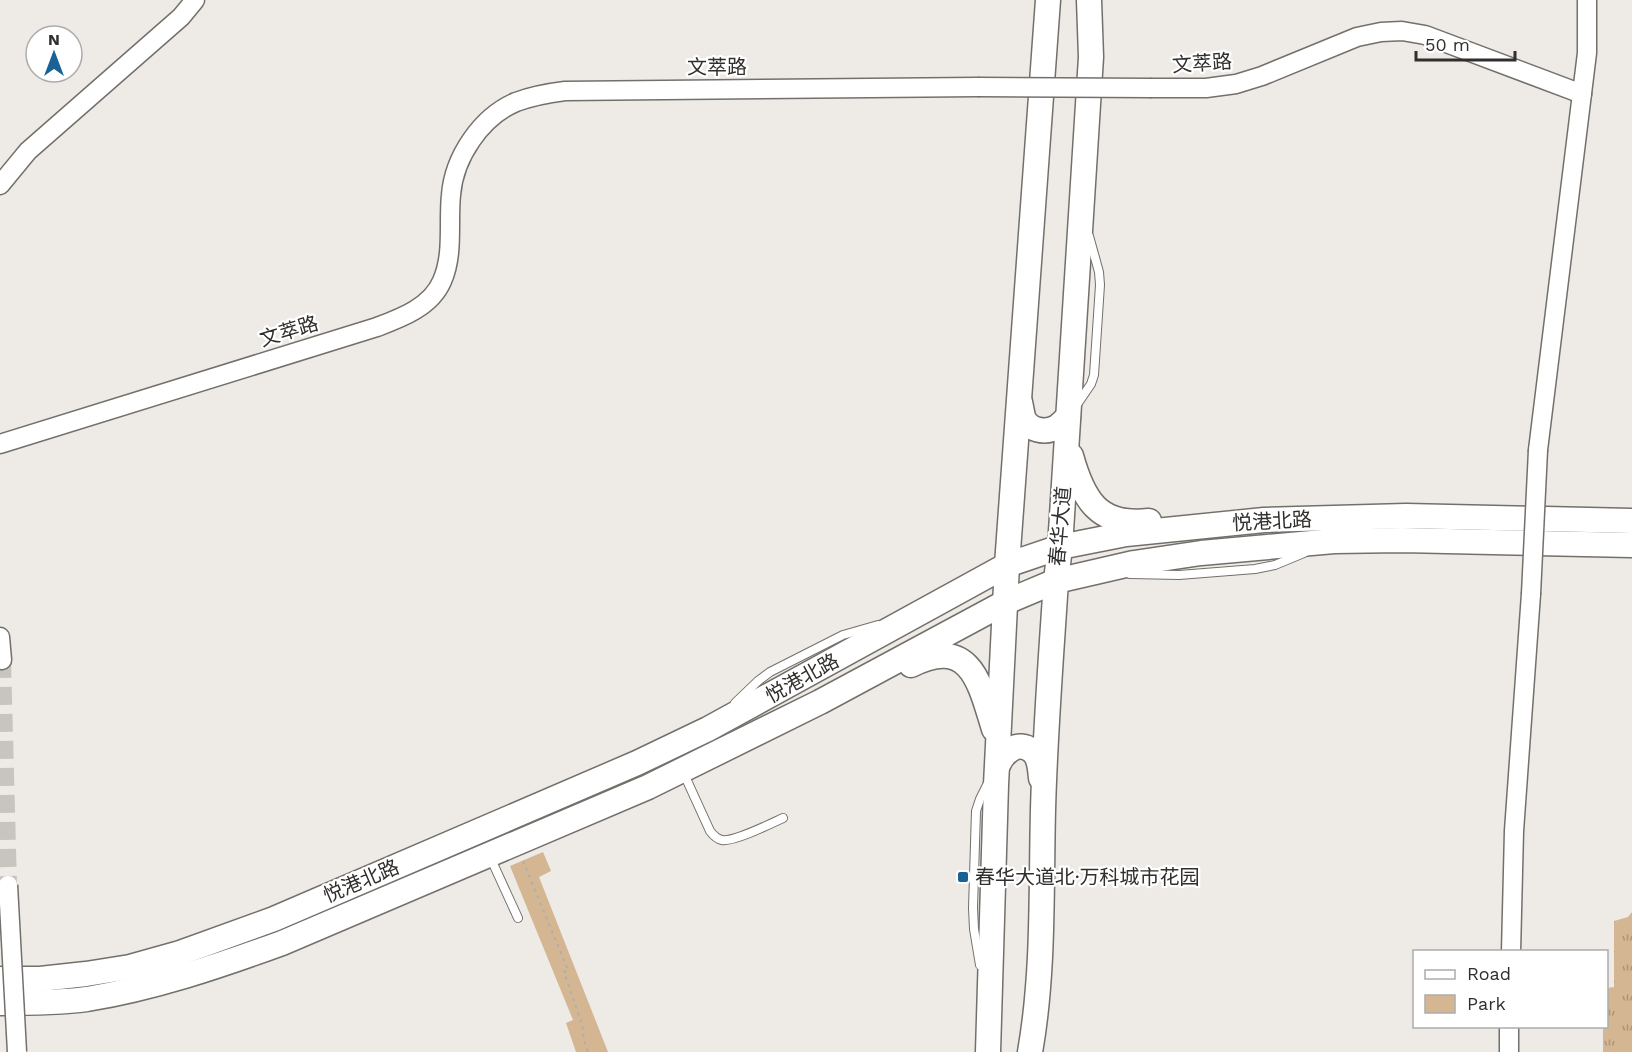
<svg xmlns="http://www.w3.org/2000/svg" width="1632" height="1052" viewBox="0 0 1632 1052" font-family="'Work Sans','Noto Sans SC',sans-serif">
  <defs>
    <pattern id="grass-tufts" width="24" height="20" patternUnits="userSpaceOnUse" patternTransform="scale(1.5)"><rect width="24" height="20" fill="#d4b693"/><path d="M3 7l-1-3M5 7V3M7 7l1-3M15 17l-1-3M17 17v-4M19 17l1-3" fill="none" stroke="#ad9478"/></pattern>
  </defs>
  <rect width="100%" height="100%" fill="#eeeae5"/>
  <polygon fill="url(#grass-tufts)" points="1632,912 1632,1052 1603,1052 1603,1027 1606,1026 1607,988 1614,987 1614,921 1628,917"/>
  <polygon fill="#d4b693" points="543,852 551,871 539,877 608,1052 576,1052 566,1023 573,1020 510,866"/>
  <g fill="none" stroke-linecap="round" stroke-linejoin="round">
    <polyline stroke="#c8c5c0" stroke-width="18" stroke-dasharray="18 9" stroke-linecap="butt" points="2,660 8,885"/>
    <g stroke="#73706b" stroke-width="10">
      <g id="service">
        <polyline points="1076,406 1091,384 1094,375 1100,285 1099,272 1089,236"/>
        <polyline points="1130,574 1179,575 1255,569 1275,565 1304,553"/>
        <polyline points="735,703 758,681 770,672 843,635 878,625"/>
        <path d="M684 774 710 831C713 835 717 839 722 840 734 842 770 824 783 818"/>
        <polyline points="491,859 518,918"/>
        <polyline points="980,965 974,929 973,908 976,811 980,799 988,783"/>
      </g>
    </g>
    <g stroke="#73706b" stroke-width="21">
      <g id="tertiary">
        <polyline points="1152,88 1206,88 1236,84 1262,76 1357,37 1381,32 1402,31 1425,35 1582,94"/>
        <polyline points="0,185 28,151 181,17 195,0"/>
        <path d="M0 444 377 327C401 318 431 307 442 281 454 254 448 223 451 195 454 157 481 117 516 102 532 96 549 93 565 91L978 87"/>
        <polyline points="1538,450 1587,53 1587,0"/>
        <polyline points="0,637 2,660"/>
        <polyline points="1511,952 1514,831 1531,594"/>
        <polyline points="1509,1052 1509,1026"/>
      </g>
    </g>
    <g stroke="#73706b" stroke-width="27">
      <g id="primary">
        <path d="M1020 402C1021 407 1022 412 1023 417 1028 430 1045 434 1057 427 1061 424 1064 421 1068 417"/>
        <path d="M1071 456C1083 499 1098 527 1149 521"/>
        <path d="M911 665C971 635 980 684 994 729"/>
        <path d="M998 765C1003 753 1018 739 1032 751 1040 757 1040 769 1041 778"/>
        <polyline points="0,979 40,979 86,974 130,967 180,953 274,919 637,763 708,729 1007,565 1060,547 1126,534 1264,520 1406,516 1632,521"/>
        <path d="M0 1003C29 1003 58 1003 87 999 154 988 219 966 282 943L648 787 820 702 1006 602 1056 581 1134 563 1201 553 1334 541 1402 540 1632 545"/>
        <polyline points="988,1052 996,785 1007,565 1048,0"/>
        <path d="M1030 1052C1044 973 1041 890 1043 810 1045 734 1051 658 1056 581L1060 547 1091 57 1089 0"/>
      </g>
    </g>
    <polyline stroke="#b1aeaa" stroke-width="2" stroke-dasharray="3 4.5" stroke-linecap="butt" points="523,861 568,970 564,972 582,1024 584,1041 588,1052"/>
    <use href="#service" stroke="#fff" stroke-width="8"/>
    <use href="#tertiary" stroke="#fff" stroke-width="18"/>
    <use href="#primary" stroke="#fff" stroke-width="24"/>
    <g stroke="#73706b" stroke-width="21" stroke-linecap="butt">
      <g id="tertiary-bridge">
        <polyline points="978,87 1152,88"/>
        <polyline points="1531,594 1538,450"/>
        <polyline points="8,885 17,1052"/>
      </g>
    </g>
    <use href="#tertiary-bridge" stroke="#fff" stroke-width="18"/>
  </g>
  <rect fill="#1a6296" stroke="#fff" stroke-width="2" x="957" y="871" width="12" height="12" rx="3"/>
  <g text-anchor="middle" dominant-baseline="central" stroke-width="4.5" stroke-linejoin="round" paint-order="stroke">
    <g font-size="20" fill="#312f2d" stroke="#fff">
      <text transform="translate(1202 63) rotate(-4)">文萃路</text>
      <text x="717" y="67">文萃路</text>
      <text transform="translate(289 331) rotate(-17)">文萃路</text>
      <text transform="translate(1272 521) rotate(-3)">悦港北路</text>
      <text transform="translate(1060 526) rotate(-85)">春华大道</text>
      <text transform="translate(802 678) rotate(-29)">悦港北路</text>
      <text transform="translate(361 881) rotate(-23)">悦港北路</text>
    </g>
    <g font-size="20" fill="#312f2d" stroke="#fff" text-anchor="start">
      <text x="975" y="877">春华大道北·万科城市花园</text>
    </g>
  </g>
  <rect x="1413" y="950" width="195" height="78" fill="#ffffff" stroke="#adacab" stroke-width="1.5"/>
  <rect x="1425" y="970" width="30" height="9" fill="#ffffff" stroke="#adacab" stroke-width="1.5"/>
  <text x="1467" y="980" font-size="18" fill="#312f2d">Road</text>
  <rect x="1425" y="995" width="30" height="18" fill="#d4b693" stroke="#adacab" stroke-width="1.5"/>
  <text x="1467" y="1010" font-size="18" fill="#312f2d">Park</text>
  <g transform="translate(54 54)"><circle r="28" fill="#ffffff" stroke="#adacab" stroke-width="1.5"/>
  <path d="M0-4.5L10 22L0 15L-10 22Z" fill="#1a6296"/>
  <text y="-9" font-size="16" font-weight="bold" text-anchor="middle" fill="#312f2d">N</text>
  </g>
  <path d="M1416 51v9h99v-9" fill="none" stroke="#312f2d" stroke-width="3"/>
  <text x="1425" y="51" font-size="18" fill="#312f2d" stroke="#ffffff" stroke-width="4.5" paint-order="stroke">50 m</text>
</svg>
